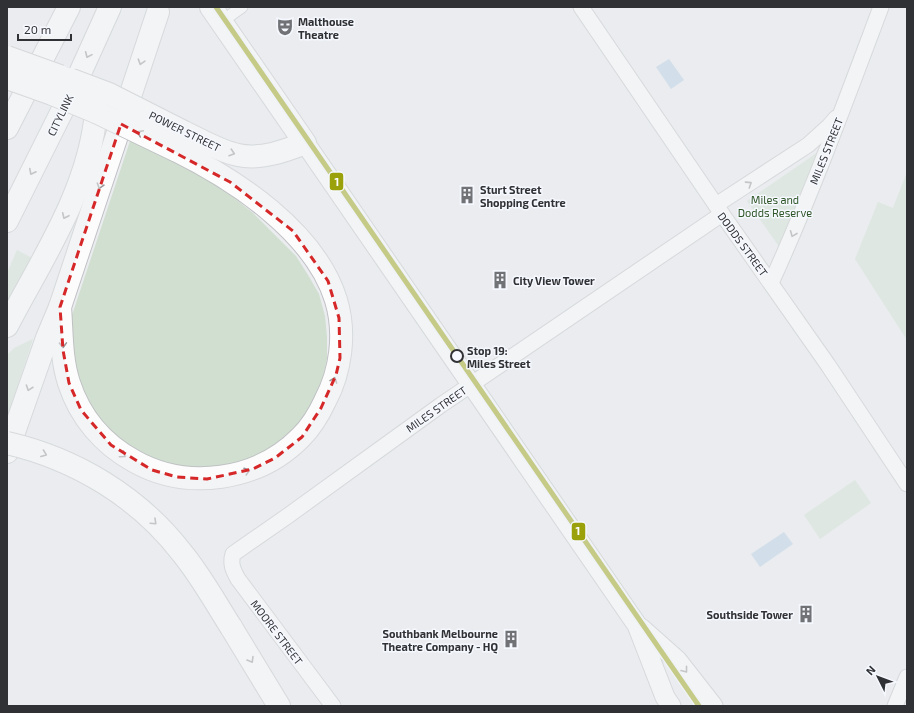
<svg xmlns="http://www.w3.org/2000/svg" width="914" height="713" viewBox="0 0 914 713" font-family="'Exo 2',sans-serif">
  <rect width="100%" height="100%" fill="#eaecef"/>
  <g fill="#d0dfd0">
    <polygon points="131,138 171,157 229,194 253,213 296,256 308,275 319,294 325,316 327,337 327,359 322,380 314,400 303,419 288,436 272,449 255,458 216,470 157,465 106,432 75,380 71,318"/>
    <polygon points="818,152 780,248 747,201"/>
    <polygon points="907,172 907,340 855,259 878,202 893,208"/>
    <polygon points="17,250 32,258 7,306 7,273"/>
    <polygon points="33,339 7,418 7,355 14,348"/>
    <polygon points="855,480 871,503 820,539 804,515"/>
  </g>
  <g fill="#b6cde4">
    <polygon points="669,59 684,80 671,89 656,67"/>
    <polygon points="784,532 793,544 760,567 751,554"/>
  </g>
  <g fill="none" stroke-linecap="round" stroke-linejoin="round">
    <g stroke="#c0c1c4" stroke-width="13">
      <polyline id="pedestrian" points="221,22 242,7"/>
    </g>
    <g stroke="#c0c1c4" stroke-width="17">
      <g id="minor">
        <polyline points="581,7 722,214 828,365 907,484"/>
        <polyline points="716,205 808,145 829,126 836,118"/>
        <path d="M771 283C812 193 846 100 881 7"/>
        <path d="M333 706 238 579C233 570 230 564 233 554L289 515 441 405 722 214"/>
        <polyline points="895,706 907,677"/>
      </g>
    </g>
    <g stroke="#c0c1c4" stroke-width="21">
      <g id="tertiary">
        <polyline points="305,143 637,625 665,697 671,706"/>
        <polyline points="641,628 677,660 713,706"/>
      </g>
    </g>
    <g stroke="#c0c1c4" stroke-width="24">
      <path id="secondary" d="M184 132C201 140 219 151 238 155 260 160 285 151 305 143L211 7"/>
    </g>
    <g stroke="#c0c1c4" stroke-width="24">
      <g id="motorway">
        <polyline points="7,128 69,7"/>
        <polyline points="7,221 72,91 110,7"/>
        <path d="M60 307C62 332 61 359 69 383 80 417 103 444 134 461 187 491 258 481 301 437 311 427 319 414 325 401 341 371 346 333 336 300 315 232 236 180 175 150"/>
        <path d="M7 326C42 259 89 190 96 112"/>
        <polyline points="7,452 47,338 60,307 158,12"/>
        <polyline points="231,627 279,706"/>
      </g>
    </g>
    <use href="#pedestrian" stroke="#fcfcfd" stroke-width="11"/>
    <use href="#minor" stroke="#fcfcfd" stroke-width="15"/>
    <use href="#tertiary" stroke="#fcfcfd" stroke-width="19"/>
    <use href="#secondary" stroke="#fcfcfd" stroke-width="22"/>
    <use href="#motorway" stroke="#fcfcfd" stroke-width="22"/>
    <g stroke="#c0c1c4" stroke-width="24" stroke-linecap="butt">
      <polyline id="secondary-bridge" points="72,80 109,94 184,132"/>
    </g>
    <g stroke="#c0c1c4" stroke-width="24" stroke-linecap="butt">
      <g id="trunk-bridge">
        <polyline points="7,57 60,76"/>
        <path d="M7 78 52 94 96 112C95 94 83 87 69 79"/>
      </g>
    </g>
    <g stroke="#c0c1c4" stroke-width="24" stroke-linecap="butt">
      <g id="motorway-bridge">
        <polyline points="96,112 175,150"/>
        <path d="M7 443C76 459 139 497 182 553 201 576 215 602 231 627"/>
      </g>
    </g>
    <use href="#secondary-bridge" stroke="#fcfcfd" stroke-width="22"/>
    <use href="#trunk-bridge" stroke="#fcfcfd" stroke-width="22"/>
    <use href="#motorway-bridge" stroke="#fcfcfd" stroke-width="22"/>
    <g stroke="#f5f8fe" stroke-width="8">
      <polyline id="tram-1" points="216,7 699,706"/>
    </g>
    <use href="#tram-1" stroke="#9aa10a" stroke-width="5"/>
  </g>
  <defs><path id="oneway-chevron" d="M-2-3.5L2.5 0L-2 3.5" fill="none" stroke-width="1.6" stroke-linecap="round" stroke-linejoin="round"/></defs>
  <g stroke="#969698">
    <use href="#oneway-chevron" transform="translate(88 55) rotate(114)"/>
    <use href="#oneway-chevron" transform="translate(141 62) rotate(108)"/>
    <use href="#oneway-chevron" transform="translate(140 133) rotate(-154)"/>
    <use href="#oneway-chevron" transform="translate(232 153) rotate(18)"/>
    <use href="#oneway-chevron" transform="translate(32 172) rotate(117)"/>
    <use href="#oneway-chevron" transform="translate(749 184) rotate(-33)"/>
    <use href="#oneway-chevron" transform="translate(100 186) rotate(108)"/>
    <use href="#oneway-chevron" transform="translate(65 216) rotate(115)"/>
    <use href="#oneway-chevron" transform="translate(793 234) rotate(112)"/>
    <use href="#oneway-chevron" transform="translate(63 345) rotate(88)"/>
    <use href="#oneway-chevron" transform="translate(334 380) rotate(-70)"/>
    <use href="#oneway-chevron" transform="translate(29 388) rotate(109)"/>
    <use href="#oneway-chevron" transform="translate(44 454) rotate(21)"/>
    <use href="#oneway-chevron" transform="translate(123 455) rotate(35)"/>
    <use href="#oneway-chevron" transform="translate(247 471) rotate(-18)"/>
    <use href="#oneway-chevron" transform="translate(154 522) rotate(43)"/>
    <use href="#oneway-chevron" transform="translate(251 660) rotate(59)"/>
    <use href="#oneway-chevron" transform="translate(685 670) rotate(52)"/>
  </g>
  <path d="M0 0H914V713H0ZM121 124 230 182 293 231 328 281 339 318 340 358 336 375 321 408 302 437 275 458 253 469 207 479 177 477 152 470 111 445 81 410 69 383 63 350 60 307Z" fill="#eaecef" fill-opacity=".55" fill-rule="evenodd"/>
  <path fill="none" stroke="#d62828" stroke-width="3" stroke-dasharray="8 5" stroke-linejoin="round" d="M121 124 230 182 293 231 328 281 339 318 340 358 336 375 321 408 302 437 275 458 253 469 207 479 177 477 152 470 111 445 81 410 69 383 63 350 60 307Z"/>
  <defs>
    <g id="theatre-bare" transform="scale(1.38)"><path d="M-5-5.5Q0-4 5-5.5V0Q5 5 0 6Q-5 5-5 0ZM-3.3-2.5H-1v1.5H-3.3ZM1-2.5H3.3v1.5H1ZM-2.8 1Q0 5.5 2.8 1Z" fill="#717275" stroke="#f5f8fe" stroke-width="2.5" paint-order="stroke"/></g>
    <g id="building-bare" transform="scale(1.38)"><path d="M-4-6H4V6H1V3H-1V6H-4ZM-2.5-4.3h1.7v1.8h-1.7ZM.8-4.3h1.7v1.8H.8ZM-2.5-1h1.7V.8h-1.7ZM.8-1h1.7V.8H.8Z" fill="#717275" stroke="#f5f8fe" stroke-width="2.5" paint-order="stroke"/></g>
  </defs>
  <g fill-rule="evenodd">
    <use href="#theatre-bare" x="285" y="27"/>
    <use href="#building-bare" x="467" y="195"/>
    <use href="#building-bare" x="500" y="280"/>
    <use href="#building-bare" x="806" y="614"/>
    <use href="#building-bare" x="511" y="639"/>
  </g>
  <circle fill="#f5f8fe" stroke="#303134" stroke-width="2" cx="457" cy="356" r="6"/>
  <g text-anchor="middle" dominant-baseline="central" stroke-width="3" stroke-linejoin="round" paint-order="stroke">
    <g font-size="11" font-weight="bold" fill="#303134" stroke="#f5f8fe" text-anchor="start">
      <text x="298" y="21">Malthouse<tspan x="298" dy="13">Theatre</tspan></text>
      <text x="480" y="189">Sturt Street<tspan x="480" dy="13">Shopping Centre</tspan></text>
      <text x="513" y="280">City View Tower</text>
      <text x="793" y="614" text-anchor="end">Southside Tower</text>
      <text x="498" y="633" text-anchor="end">Southbank Melbourne<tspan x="498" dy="13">Theatre Company - HQ</tspan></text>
    </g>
    <g font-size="11" fill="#303134" stroke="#f5f8fe">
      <text transform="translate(60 115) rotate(-64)">CITYLINK</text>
      <text transform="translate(185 131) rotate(26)">POWER STREET</text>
      <text transform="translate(826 151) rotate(-68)">MILES STREET</text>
      <text transform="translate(743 244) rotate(54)">DODDS STREET</text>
      <text transform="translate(436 409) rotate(-35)">MILES STREET</text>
      <text transform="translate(277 632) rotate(53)">MOORE STREET</text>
    </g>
    <g font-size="11" fill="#2e5526" stroke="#f5f8fe">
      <text x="775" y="199">Miles and<tspan x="775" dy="13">Dodds Reserve</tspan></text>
    </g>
    <g font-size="11" font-weight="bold" fill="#303134" stroke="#f5f8fe" text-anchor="start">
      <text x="467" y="350">Stop 19:<tspan x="467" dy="13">Miles Street</tspan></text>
    </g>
  </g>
  <g stroke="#f5f8fe" stroke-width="1.5">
    <rect x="329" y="172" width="15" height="19" rx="4" fill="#9aa10a"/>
    <rect x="571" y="522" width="15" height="19" rx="4" fill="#9aa10a"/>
  </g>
  <g font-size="11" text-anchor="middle" font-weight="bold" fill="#fff">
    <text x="337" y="186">1</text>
    <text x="578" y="535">1</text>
  </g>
  <rect width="914" height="713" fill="none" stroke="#303134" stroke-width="16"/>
  <g transform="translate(878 677) rotate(312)" stroke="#f5f8fe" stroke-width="3" paint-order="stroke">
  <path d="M0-3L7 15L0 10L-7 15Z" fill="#303134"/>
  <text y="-6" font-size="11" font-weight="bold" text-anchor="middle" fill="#303134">N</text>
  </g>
  <path d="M18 34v6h53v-6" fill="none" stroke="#303134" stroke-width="2"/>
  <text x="24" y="34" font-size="12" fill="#303134" stroke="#f5f8fe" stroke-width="3" paint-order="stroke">20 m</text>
</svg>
